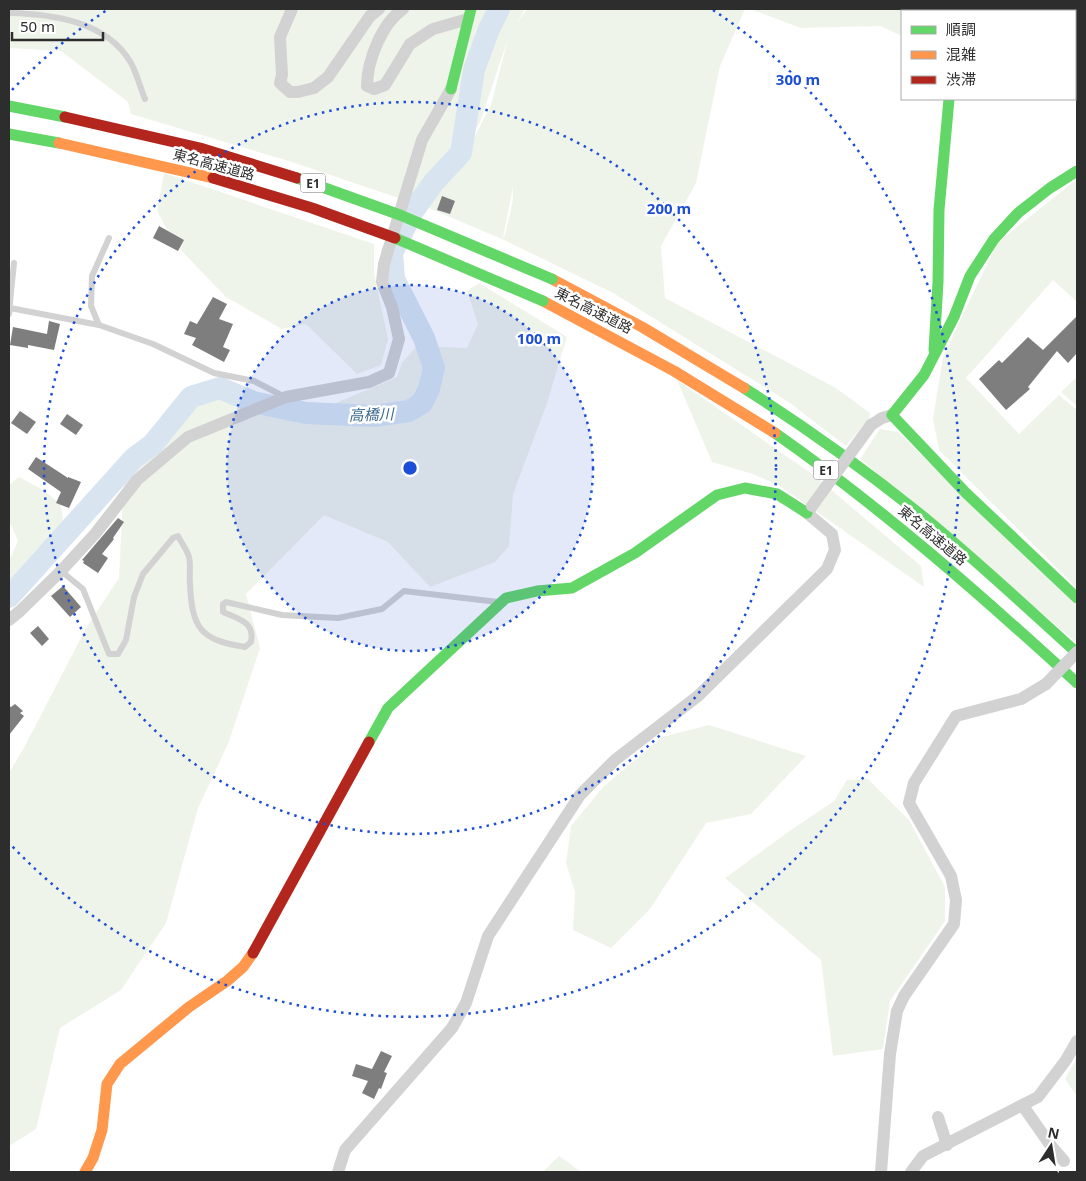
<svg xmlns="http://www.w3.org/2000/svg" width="1086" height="1181" viewBox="0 0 1086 1181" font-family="'Noto Sans','Noto Sans JP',sans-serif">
  <rect width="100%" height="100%" fill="#fff"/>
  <g fill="#eff4eb" fill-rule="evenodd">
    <path d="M9 9H525L517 23 527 9H745L720 66 696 183 661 246 665 298 836 388 870 413 869 419 846 446 790 403 613 293 502 239 431 209 292 162 131 114 128 102 61 51 9 48ZM508 39 491 105 466 153 440 194 480 122ZM513 187V200L505 235 503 238Z"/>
    <polygon points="750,9 1058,9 1050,11 902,11 902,36 881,26 801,28"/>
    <polygon points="164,173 374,244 374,273 388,339 381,365 357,374 306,324 282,329 226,297 175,244 157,211"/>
    <polygon points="1077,179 1077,302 1053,280 966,378 1019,434 1059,395 1077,410 1077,588 939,450 933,419 943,357 997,243"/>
    <polygon points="479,283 567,337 547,403 513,494 509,546 495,562 430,587 388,542 324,515 246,594 260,648 228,744 198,808 166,923 121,990 60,1028 36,1129 9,1146 9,773 26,744 86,628 119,578 124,477 202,395 334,404 397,377 402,363 417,346 467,348 478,324 467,291"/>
    <polygon points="1077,377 1077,406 1061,392"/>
    <polygon points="677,380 815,476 921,566 924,587 780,486 753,474 712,462"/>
    <polygon points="880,429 898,432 1077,606 1077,643 860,459"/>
    <polygon points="19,477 45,491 61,505 64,528 24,587 9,601 9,561 18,541 9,521 9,485"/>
    <polygon points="709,725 806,756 751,814 706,823 650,909 611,948 573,930 575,892 566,863 571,826 603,787 662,737"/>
    <polygon points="868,779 909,820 945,887 945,921 890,1001 883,1049 833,1056 821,960 725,878 791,830 834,801 847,780"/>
    <polygon points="1077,1057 1077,1096 1065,1079"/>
    <polygon points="559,1156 581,1172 543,1172"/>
  </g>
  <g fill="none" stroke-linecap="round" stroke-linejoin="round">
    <polyline stroke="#d8e5f1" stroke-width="22" points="9,597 134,458 153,444 191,397 220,388 253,402 306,413 374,416 409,411 422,403 429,389 434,368 424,338 394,279 392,253 413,211 434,182 461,153 474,70 489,29 499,9"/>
  </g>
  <g fill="#7e7e7e">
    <polygon points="442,196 455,201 450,214 437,210"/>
    <polygon points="159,226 184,240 178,251 153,238"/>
    <polygon points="213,297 227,304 219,319 233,324 223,347 230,350 224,362 192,345 196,338 184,334 190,321 197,324"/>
    <polygon points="1077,316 1077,353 1068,363 1057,351 1028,387 1030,389 1006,410 979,379 999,360 1002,363 1028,337 1043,350"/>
    <polygon points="49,321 60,324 54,350 28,345 28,348 10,345 13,327 47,334"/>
    <polygon points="20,411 36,422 27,434 11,423"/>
    <polygon points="67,414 83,425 76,435 60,424"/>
    <polygon points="36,457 68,478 68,477 81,482 69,508 56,503 61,492 28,469"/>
    <polygon points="118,518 124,522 113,538 114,539 102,554 108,558 98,573 83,563 84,561 82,560"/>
    <polygon points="63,586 81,607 70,617 51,596"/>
    <polygon points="38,626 49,639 42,646 30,633"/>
    <polygon points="15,704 23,711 20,713 24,716 9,735 9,706 11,707"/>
    <polygon points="381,1051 392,1056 384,1072 387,1073 381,1089 379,1088 374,1099 362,1093 368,1081 352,1076 356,1064 372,1069"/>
  </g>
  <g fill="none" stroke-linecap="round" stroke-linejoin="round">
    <g stroke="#d2d2d2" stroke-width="6">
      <path d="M9 13C52 14 107 21 131 63 137 74 140 87 145 99"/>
      <polyline points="109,238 92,276 91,306 99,325 153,344 214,373 254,381 285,397"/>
      <polyline points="9,312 14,263"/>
      <polyline points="9,314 10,308 99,325"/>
      <path d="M61 571 83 589 109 654H118L126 640 134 597 143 574 173 538 178 536C181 542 187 550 189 557 191 565 189 575 190 584 192 628 200 640 245 647L251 642C255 622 239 619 223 612V604L226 602 282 615 338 618 382 609 404 591 498 602"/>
    </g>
    <g stroke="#d2d2d2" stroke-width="12">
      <polyline points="292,9 280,37 282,75 280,83 290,92 298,92 314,88 328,77 370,16 379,9"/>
      <path d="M403 9C382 23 367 61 367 86L374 89 385 85 410 44 433 29 468 19"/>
      <polyline points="871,425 882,418 892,415"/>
      <polyline points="9,620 20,611 61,571 95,534 137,480 188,437 286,397 369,382 389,373 399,339 392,307 382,282 384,264 422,140 451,89"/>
      <polyline points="1023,1106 1051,1146 1064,1161"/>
      <polyline points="938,1117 947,1145"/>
      <polyline points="338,1172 345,1150 452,1028 466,1003 488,936 580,795 615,760 698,696 827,569 835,550 832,534 807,513 811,508"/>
      <polyline points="881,1172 890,1054 897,1011 904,996 954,924 956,900 951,876 909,803 914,783 956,716 1021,699 1046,684"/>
      <polyline points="911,1172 923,1156 1038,1097 1066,1060 1077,1041"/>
    </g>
    <g stroke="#63d668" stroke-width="11">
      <polyline points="451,89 471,9"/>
      <polyline points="9,106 65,117"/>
      <polyline points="9,134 59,143"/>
      <polyline points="1077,171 1050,188 1018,213 994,239 970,276 954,317 924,375 892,415 966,493 1077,598"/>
      <polyline points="934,350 938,282 939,210 949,99"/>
      <path d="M744 388C805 427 864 469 920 514 974 558 1025 606 1077 653"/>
      <path d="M775 433C882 508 980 594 1077 683"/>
      <polyline points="369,742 388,708 506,598 537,591 572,588 635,553 717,495 745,488 777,494 807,513"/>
    </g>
    <g stroke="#ff974d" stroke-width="11">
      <polyline points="956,9 956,11"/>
      <polyline points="552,279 642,327 744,388"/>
      <polyline points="543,301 674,371 775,433"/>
      <polyline points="85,1172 93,1158 102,1130 107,1084 120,1064 189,1007 227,981 243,967 253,953"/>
    </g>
    <polyline stroke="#b3261e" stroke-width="11" points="253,953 369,742"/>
    <g stroke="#d2d2d2" stroke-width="12">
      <polyline points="812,506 871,425"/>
      <polyline points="1046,684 1077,652"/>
    </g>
    <g stroke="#63d668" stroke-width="11">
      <polyline points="297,178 400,215 552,279"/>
      <polyline points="395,238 543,301"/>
    </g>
    <polyline stroke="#ff974d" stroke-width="11" points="59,143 213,178"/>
    <g stroke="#b3261e" stroke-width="11">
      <polyline points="65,117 200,148 297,178"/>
      <polyline points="213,178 312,208 395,238"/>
    </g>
  </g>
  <circle cx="410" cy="468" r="183" fill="#1d4ed8" fill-opacity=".12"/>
  <g fill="none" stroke="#1d4ed8" stroke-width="2.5" stroke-dasharray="2.5 5">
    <circle cx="410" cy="468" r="183"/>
    <circle cx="410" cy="468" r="366"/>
    <path d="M12 90A549 549 0 0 1 107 10M713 10A549 549 0 1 1 12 846"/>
  </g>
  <g text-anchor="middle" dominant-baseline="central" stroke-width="5" stroke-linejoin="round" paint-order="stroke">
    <g fill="#fff" stroke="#6c6c6c" stroke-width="1">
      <rect x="300.5" y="173.5" width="25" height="19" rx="4"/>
      <rect x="813.5" y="460.5" width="25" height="19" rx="4"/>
    </g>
    <g font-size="12" font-weight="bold" fill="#2d2d2d">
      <text x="313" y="183">E1</text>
      <text x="826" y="470">E1</text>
    </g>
    <g font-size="14" fill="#2d2d2d" stroke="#fff">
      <text transform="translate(214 164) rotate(15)">東名高速道路</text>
      <text transform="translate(594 310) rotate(27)">東名高速道路</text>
      <text transform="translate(933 535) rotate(40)">東名高速道路</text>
    </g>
    <g font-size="15" font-style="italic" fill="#3c698f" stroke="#fff">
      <text transform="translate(371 414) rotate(-2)">高橋川</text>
    </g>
  </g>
  <circle cx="410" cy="468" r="8" fill="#1d4ed8" stroke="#fff" stroke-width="2.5"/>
  <g font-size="15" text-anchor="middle" font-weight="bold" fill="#1d4ed8" stroke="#fff" stroke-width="5" stroke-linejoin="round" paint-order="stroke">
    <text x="798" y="85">300 m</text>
    <text x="669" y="214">200 m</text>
    <text x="539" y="344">100 m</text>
  </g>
  <rect width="1086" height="1181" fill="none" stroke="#2d2d2d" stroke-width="20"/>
  <rect x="901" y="10" width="175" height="90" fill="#ffffff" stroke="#ababab"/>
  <rect x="911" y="26" width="25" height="8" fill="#63d668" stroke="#ababab"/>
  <text x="946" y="35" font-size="15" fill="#2d2d2d">順調</text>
  <rect x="911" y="51" width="25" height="8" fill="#ff974d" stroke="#ababab"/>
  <text x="946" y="60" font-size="15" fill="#2d2d2d">混雑</text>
  <rect x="911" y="76" width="25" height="8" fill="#b3261e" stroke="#ababab"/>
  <text x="946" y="85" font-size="15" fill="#2d2d2d">渋滞</text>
  <g transform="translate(1051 1146) rotate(12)" stroke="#ffffff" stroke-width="4" paint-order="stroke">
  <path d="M0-4L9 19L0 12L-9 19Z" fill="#2d2d2d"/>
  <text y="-8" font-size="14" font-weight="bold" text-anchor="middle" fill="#2d2d2d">N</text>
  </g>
  <path d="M12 32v8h91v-8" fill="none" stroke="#2d2d2d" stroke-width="2.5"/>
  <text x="20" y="32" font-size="15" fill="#2d2d2d" stroke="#ffffff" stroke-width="4" paint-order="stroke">50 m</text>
</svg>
